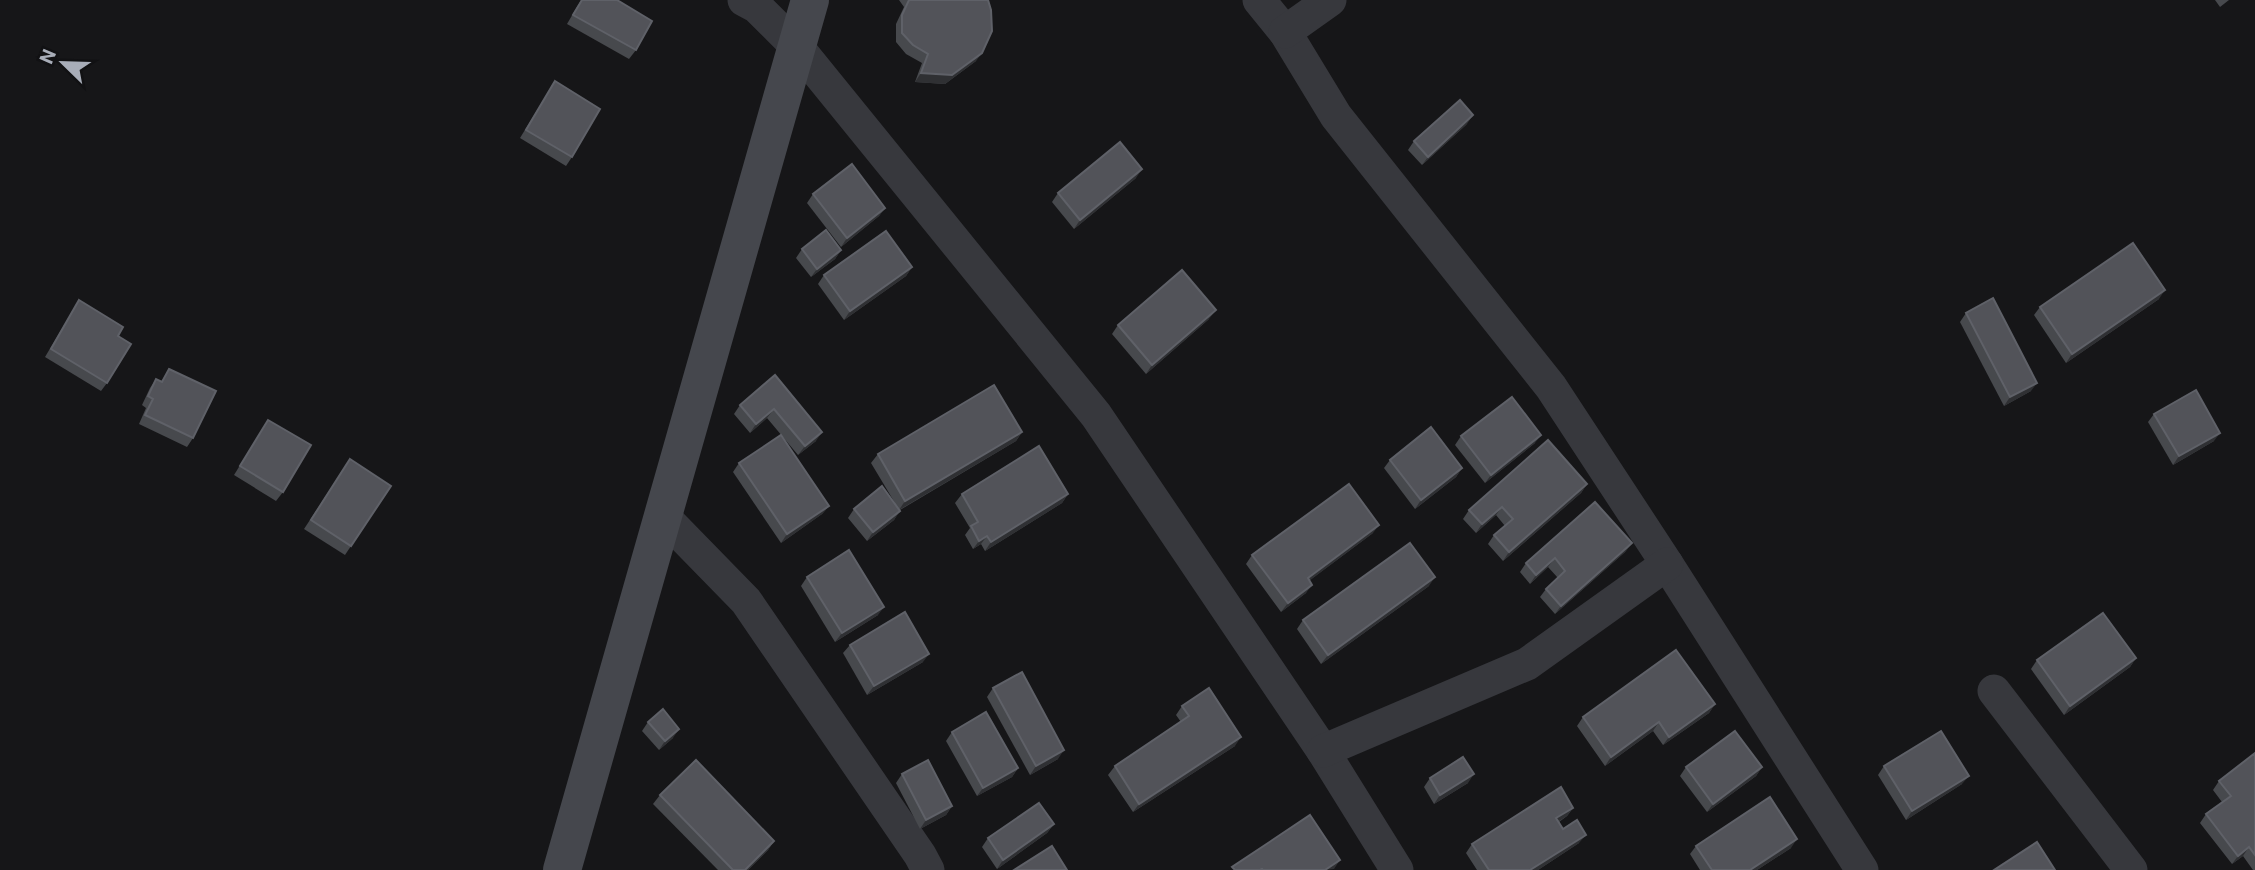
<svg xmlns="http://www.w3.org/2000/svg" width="2255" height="870" viewBox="0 0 2255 870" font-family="Roboto,sans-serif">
  <rect width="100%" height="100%" fill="#161618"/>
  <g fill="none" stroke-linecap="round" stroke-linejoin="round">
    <g stroke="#37383d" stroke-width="33">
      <polyline points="744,0 757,7 798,48 1096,415 1323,751 1397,870"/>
      <polyline points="1259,0 1285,32 1336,116 1551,387 1667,564 1862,870"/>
      <polyline points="1285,32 1330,0"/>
      <polyline points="664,517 746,601 920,855 928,870"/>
      <polyline points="1994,691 2131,870"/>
      <polyline points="1323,751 1527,664 1667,564"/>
    </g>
    <polyline stroke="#45474d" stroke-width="38" points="562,870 810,0"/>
  </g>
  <g fill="#47494d">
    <polygon points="581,0 617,0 636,50 629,59 567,24"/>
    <polygon points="899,0 988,0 976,61 945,84 915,82 922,63 906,54 896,42 896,24 904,7"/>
    <polygon points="2215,0 2229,0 2220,7"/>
    <polygon points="555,81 572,157 566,166 520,138"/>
    <polygon points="1467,124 1422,165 1408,150 1414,141"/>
    <polygon points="1136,178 1074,229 1052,202 1058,193"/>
    <polygon points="813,194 885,208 879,216 841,247 807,203"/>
    <polygon points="802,249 841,250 835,259 811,277 796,258"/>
    <polygon points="912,267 906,276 844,320 818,284 824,275"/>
    <polygon points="2159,299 2066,363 2034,315 2040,307"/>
    <polygon points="79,300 107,383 101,391 45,357"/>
    <polygon points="1966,313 2031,391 2004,406 1960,322"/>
    <polygon points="1209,319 1146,374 1112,334 1118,325"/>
    <polygon points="169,369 193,438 187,447 139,424 146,408 142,405 150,388 156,379 161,382"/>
    <polygon points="775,375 816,441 798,455 767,418 750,433 734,414 740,405"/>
    <polygon points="2154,414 2214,441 2173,465 2148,422"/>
    <polygon points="268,420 283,492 276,501 234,475"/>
    <polygon points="1022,432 1016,441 900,510 894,520 867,541 848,518 854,509 895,503 871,463 878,454"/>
    <polygon points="1461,436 1535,443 1485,483 1455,445"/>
    <polygon points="350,459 391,486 345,555 304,529"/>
    <polygon points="1390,460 1462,468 1456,477 1415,509 1384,468"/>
    <polygon points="739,463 829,506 822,514 781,543 733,472"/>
    <polygon points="1587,484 1581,493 1503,561 1488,544 1494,535 1505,526 1496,515 1476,533 1463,519 1469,510"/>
    <polygon points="962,494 1068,494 1062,503 985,551 981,544 973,549 965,535 970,528 955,503"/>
    <polygon points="1373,533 1310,580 1306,593 1281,612 1246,564 1252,555"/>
    <polygon points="1632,543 1625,552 1555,614 1540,597 1546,589 1558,578 1548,567 1530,584 1520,572 1526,563"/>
    <polygon points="807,577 878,615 835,642 801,586"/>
    <polygon points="1429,586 1321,664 1297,629 1303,620"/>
    <polygon points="850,645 923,662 867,695 843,653"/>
    <polygon points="2136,658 2130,667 2064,715 2031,669 2037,660"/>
    <polygon points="993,688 1058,759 1030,775 987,697"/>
    <polygon points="1715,704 1709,713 1663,745 1653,731 1605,766 1577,726 1583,717"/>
    <polygon points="1182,706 1235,746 1133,812 1108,775 1115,766 1181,722 1176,715"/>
    <polygon points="648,722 673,738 659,750 642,731"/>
    <polygon points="952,732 1018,768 1012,777 977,796 946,741"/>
    <polygon points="2255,753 2255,870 2253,870 2243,856 2232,864 2200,823 2206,814 2222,802 2213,790 2219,781"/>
    <polygon points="1884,766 1962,784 1906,820 1878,775"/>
    <polygon points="1686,767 1762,767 1756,776 1707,812 1680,776"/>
    <polygon points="902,774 952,806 946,815 920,829 896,783"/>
    <polygon points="1430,778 1468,783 1434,804 1424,787"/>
    <polygon points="660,795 774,841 768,850 748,870 718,870 653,804"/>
    <polygon points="1573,808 1567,816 1559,822 1563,829 1579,843 1538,870 1477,870 1466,853 1472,844"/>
    <polygon points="1054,824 1047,833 997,869 982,847 988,838"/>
    <polygon points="1696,846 1791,848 1757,870 1700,870 1690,854"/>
  </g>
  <g fill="#2f3033">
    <polygon points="982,53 976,61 945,84 915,82 921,73"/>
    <polygon points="1473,115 1467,124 1422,165 1428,157"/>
    <polygon points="1142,169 1136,178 1074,229 1080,220"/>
    <polygon points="885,208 879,216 841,247 847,238"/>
    <polygon points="841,250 835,259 811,277 817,269"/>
    <polygon points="912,267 906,276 844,320 850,311"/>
    <polygon points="2165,290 2159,299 2066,363 2072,354"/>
    <polygon points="1216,310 1209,319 1146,374 1152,365"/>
    <polygon points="2037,383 2031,391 2004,406 2010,397"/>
    <polygon points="774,409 767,418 750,433 756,424"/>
    <polygon points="822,432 816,441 798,455 805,446"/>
    <polygon points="1022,432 1016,441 899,510 905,501"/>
    <polygon points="2220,433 2214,441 2173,465 2179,456"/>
    <polygon points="1541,435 1535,443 1485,483 1491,475"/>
    <polygon points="1462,468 1456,477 1415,509 1421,500"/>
    <polygon points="1587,484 1581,493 1503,561 1509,552"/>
    <polygon points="1068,494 1062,503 985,551 991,542"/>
    <polygon points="829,506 822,514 781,543 787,534"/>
    <polygon points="1502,507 1496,515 1476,533 1482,524"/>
    <polygon points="900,511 894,520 867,541 873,532"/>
    <polygon points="1379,525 1373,533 1301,587 1308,578"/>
    <polygon points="987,536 981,544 973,549 979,541"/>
    <polygon points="1632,543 1625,552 1555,614 1561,606"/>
    <polygon points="1555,558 1548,567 1530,584 1536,575"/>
    <polygon points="1435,577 1429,586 1321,664 1328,655"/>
    <polygon points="1312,585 1306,593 1281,612 1288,603"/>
    <polygon points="884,607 878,615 835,642 842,633"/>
    <polygon points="929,654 923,662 867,695 874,686"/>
    <polygon points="2136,658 2130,667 2064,715 2070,706"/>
    <polygon points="1715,704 1709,713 1663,745 1669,737"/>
    <polygon points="1659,722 1653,731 1605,766 1611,757"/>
    <polygon points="679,729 673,738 659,750 665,741"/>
    <polygon points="1241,737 1235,746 1133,812 1139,804"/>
    <polygon points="1064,750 1058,759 1030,775 1036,766"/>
    <polygon points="1762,767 1756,776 1707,812 1713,804"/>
    <polygon points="1018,768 1012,777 977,796 983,788"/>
    <polygon points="1474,774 1468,783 1434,804 1440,795"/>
    <polygon points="1969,776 1962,784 1906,820 1912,811"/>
    <polygon points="952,806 946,815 920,829 926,820"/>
    <polygon points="1573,808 1567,816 1550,827 1556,818"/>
    <polygon points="1054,824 1047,833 997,869 1003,860"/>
    <polygon points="1586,835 1579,843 1538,870 1530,870"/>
    <polygon points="1797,839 1791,848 1757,870 1750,870"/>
    <polygon points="774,841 768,850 748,870 745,870"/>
    <polygon points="2249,847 2243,856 2232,864 2238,856"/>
    <polygon points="1340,860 1334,869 1325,870"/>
  </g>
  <g fill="#525359" stroke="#5f6168" stroke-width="2">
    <polygon points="582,0 617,0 652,21 636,50 573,15"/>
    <polygon points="909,0 988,0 991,10 992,31 982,53 952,75 921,73 928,54 913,45 902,33 902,15"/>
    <polygon points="555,81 600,109 572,157 526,130"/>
    <polygon points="1460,100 1473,115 1428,157 1414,141"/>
    <polygon points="1120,142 1142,169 1080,220 1058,193"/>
    <polygon points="852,164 885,208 847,238 813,194"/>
    <polygon points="826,230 841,250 817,269 802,249"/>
    <polygon points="886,231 912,267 850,311 824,275"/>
    <polygon points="2133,243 2165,290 2072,354 2040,307"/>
    <polygon points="1182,270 1216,310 1152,365 1118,325"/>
    <polygon points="1993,298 2037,383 2010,397 1966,313"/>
    <polygon points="79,300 123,327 118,336 131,344 107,383 51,349"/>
    <polygon points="169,369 216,391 193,438 145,415 153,399 148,396 156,379 162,382"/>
    <polygon points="775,375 822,432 805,446 774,409 756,424 740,405"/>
    <polygon points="994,385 1022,432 905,501 878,454"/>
    <polygon points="2196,390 2220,433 2179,456 2154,414"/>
    <polygon points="1512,397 1541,435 1491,475 1461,436"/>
    <polygon points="268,420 311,445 283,492 240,466"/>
    <polygon points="1431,427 1462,468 1421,500 1390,460"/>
    <polygon points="781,435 829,506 787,534 739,463"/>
    <polygon points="1548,440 1587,484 1509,552 1494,535 1513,519 1502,507 1482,524 1469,510"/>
    <polygon points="1039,446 1068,494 991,542 987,536 979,541 971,526 978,522 962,494"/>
    <polygon points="350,459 391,486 351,546 311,520"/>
    <polygon points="1349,484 1379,525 1308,578 1312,585 1288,603 1252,555"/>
    <polygon points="882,486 900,511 873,532 854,509"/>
    <polygon points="1595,502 1632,543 1561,606 1546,589 1565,571 1555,558 1536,575 1526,563"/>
    <polygon points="1410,543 1435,577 1328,655 1303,620"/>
    <polygon points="849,550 884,607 842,633 807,577"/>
    <polygon points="905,612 929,654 874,686 850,645"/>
    <polygon points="2103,613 2136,658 2070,706 2037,660"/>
    <polygon points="1676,650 1715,704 1669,737 1659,722 1611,757 1583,717"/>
    <polygon points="1022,672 1064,750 1036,766 993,688"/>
    <polygon points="1209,688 1241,737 1139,804 1115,766 1189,716 1182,706"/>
    <polygon points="663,709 679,729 665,741 648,722"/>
    <polygon points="986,712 1018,768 983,788 952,732"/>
    <polygon points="1735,731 1762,767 1713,804 1686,767"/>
    <polygon points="1941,731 1969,776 1912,811 1884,766"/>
    <polygon points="2255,753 2255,855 2249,847 2238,856 2206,814 2231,796 2219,781"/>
    <polygon points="1463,757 1474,774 1440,795 1430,778"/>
    <polygon points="696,760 774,841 745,870 733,870 660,795"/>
    <polygon points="928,760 952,806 926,820 902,774"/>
    <polygon points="1561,787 1573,808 1556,818 1563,829 1577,820 1586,835 1530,870 1489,870 1472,844"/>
    <polygon points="1770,797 1797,839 1750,870 1712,870 1696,846"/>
    <polygon points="1039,803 1054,824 1003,860 988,838"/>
    <polygon points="1310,815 1340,860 1325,870 1263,870 1262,869 1260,870 1235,870 1232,867"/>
    <polygon points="2037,842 2055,870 1994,870"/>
    <polygon points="1052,846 1067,870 1014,870"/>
  </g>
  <g transform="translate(63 63) rotate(293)" stroke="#111113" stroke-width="5" paint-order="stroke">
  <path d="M0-5L12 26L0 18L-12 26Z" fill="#a8adb8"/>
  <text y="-10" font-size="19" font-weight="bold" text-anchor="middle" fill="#a8adb8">N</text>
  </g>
</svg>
